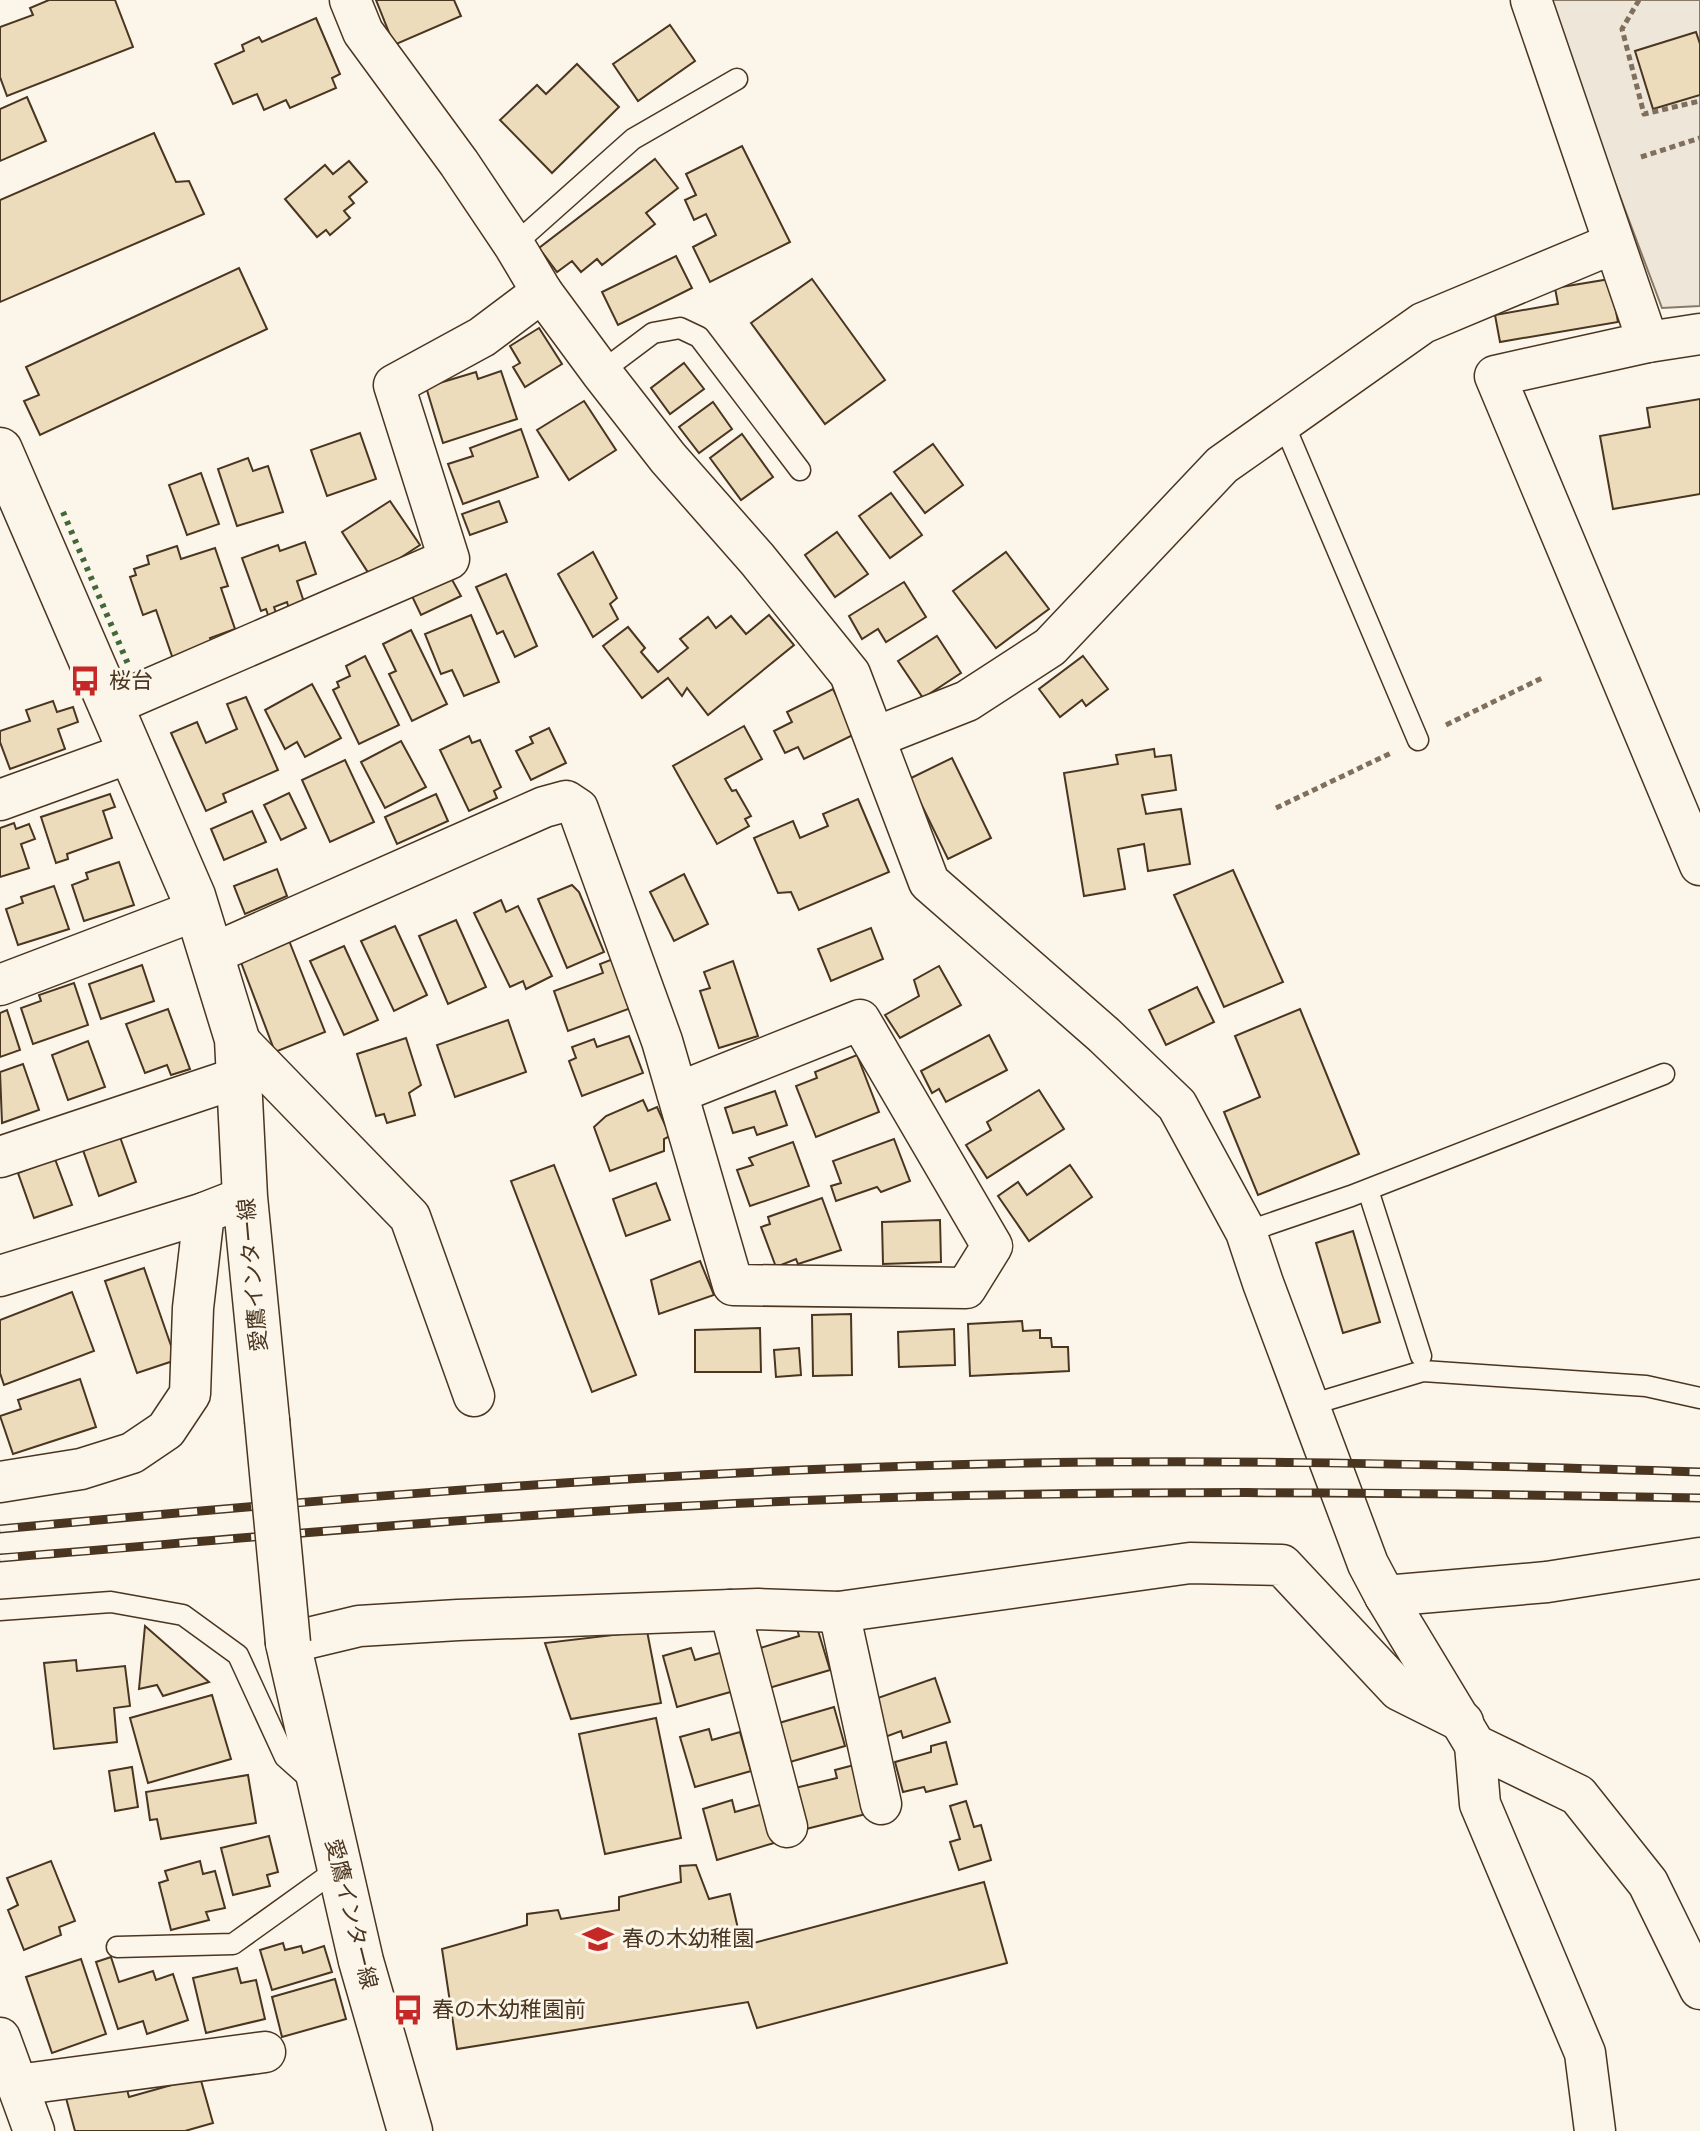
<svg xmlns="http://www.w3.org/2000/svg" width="1700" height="2131" viewBox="0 0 1700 2131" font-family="'Nunito Sans','Noto Sans JP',sans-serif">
  <rect width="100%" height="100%" fill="#fbf6e9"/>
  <polygon fill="#ede6d9" stroke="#887966" stroke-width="2" points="1546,0 1700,0 1700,306 1662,308"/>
  <g fill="#ecdcbc" stroke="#4a3520" stroke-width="2">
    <polygon points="49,0 115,0 133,47 7,96 0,77 0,27 33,15 30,8"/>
    <polygon points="376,0 454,0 461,16 394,45"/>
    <polygon points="316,18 340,74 332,78 336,88 290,108 286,100 264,110 257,94 233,104 215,64 244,51 242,45 259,37 262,42"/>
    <polygon points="670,25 695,61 638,101 613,64"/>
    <polygon points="1696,32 1700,44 1700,95 1653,109 1635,51"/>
    <polygon points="577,64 619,107 552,173 500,120 537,85 546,94"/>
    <polygon points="27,97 46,141 0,161 0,109"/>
    <polygon points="154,133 176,182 189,181 204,214 0,302 0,200"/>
    <polygon points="742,146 790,242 710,282 693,247 716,235 706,214 694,220 685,200 696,195 686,174"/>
    <polygon points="655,159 678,188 646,213 655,224 602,265 597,259 581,272 572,261 557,272 539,248"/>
    <polygon points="349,161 367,182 349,197 354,203 344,211 350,218 330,235 326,230 317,237 285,199 325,165 333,174"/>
    <polygon points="676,256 692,288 618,325 602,292"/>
    <polygon points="239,268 267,329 40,435 24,401 39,395 26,367"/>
    <polygon points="812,279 885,380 825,424 751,323"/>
    <polygon points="1610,279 1618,322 1500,342 1495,315 1558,304 1555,288"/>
    <polygon points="539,328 562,364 525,387 513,367 520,363 510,346"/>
    <polygon points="684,363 704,389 670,414 651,388"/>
    <polygon points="501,371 517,419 443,443 426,387 476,372 478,379"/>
    <polygon points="1700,399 1700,494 1613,509 1600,436 1650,427 1647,408"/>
    <polygon points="584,401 616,450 569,480 537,430"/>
    <polygon points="713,402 732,429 699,453 679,427"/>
    <polygon points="521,429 538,477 463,504 448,464 473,456 470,448"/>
    <polygon points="360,433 376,479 327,496 311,450"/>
    <polygon points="742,434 773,477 741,500 710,458"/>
    <polygon points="933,444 963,485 925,513 894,472"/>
    <polygon points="248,458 253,471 268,466 283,512 237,526 218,469"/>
    <polygon points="201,473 219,524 187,535 169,485"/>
    <polygon points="891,493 922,535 890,558 859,516"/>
    <polygon points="390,501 420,545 371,577 342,532"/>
    <polygon points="499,501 507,522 470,535 462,514"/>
    <polygon points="837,532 868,574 835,597 805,555"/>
    <polygon points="305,542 316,574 297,581 306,608 290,613 287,602 274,607 278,618 270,621 266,609 261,611 242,558 278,545 280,551"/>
    <polygon points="177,546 181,559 215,548 228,586 221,588 235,629 210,638 213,645 173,659 156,610 143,615 130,577 136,575 134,569 149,564 147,556"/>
    <polygon points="593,552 617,598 610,604 618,619 593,637 558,574"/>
    <polygon points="1006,552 1049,609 996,648 953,591"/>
    <polygon points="506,574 537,646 515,657 503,631 497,634 476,587"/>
    <polygon points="450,576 461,596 421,615 411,594"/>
    <polygon points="904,582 926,617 886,642 878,629 862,639 849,616"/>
    <polygon points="471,615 499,682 464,696 452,670 441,674 425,634"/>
    <polygon points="769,615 794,645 708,715 687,688 682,696 668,678 642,698 603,646 628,627 645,648 641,652 658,672 688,648 680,639 708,617 716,628 731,616 746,634"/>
    <polygon points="411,630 447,704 412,721 389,674 396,671 383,644"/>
    <polygon points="937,636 961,673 923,698 898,661"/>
    <polygon points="365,656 399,725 359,744 333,690 339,687 337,682 350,676 346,666"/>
    <polygon points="1083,656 1108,689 1086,706 1082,700 1060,717 1039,689"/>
    <polygon points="312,684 341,738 305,757 297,742 285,749 265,710"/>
    <polygon points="833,689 855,734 804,759 798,747 785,753 774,731 792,722 787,712"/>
    <polygon points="246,697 278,770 223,794 226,802 206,811 171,733 197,722 206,743 237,729 227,704"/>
    <polygon points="53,701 57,712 73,707 78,722 58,729 65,749 10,769 0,742 0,731 30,721 26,710"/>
    <polygon points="744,726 762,759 725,779 732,791 736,790 751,816 745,819 749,826 717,844 673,766"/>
    <polygon points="549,728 566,763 531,780 516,751 533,743 530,737"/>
    <polygon points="469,736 472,743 480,740 501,787 494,791 497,798 469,811 440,750"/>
    <polygon points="401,741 426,787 385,808 361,762"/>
    <polygon points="1154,749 1155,757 1171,755 1176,790 1142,795 1146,814 1181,809 1190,864 1148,871 1144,844 1118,849 1125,889 1084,896 1064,773 1118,764 1116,755"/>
    <polygon points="952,758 991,838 948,859 909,779"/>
    <polygon points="345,760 374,822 330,842 302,780"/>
    <polygon points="289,793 306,828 281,840 264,805"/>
    <polygon points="110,794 115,807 103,811 112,838 67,854 68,859 56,863 41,817"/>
    <polygon points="436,794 448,821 397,844 385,817"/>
    <polygon points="858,799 889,872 799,910 791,892 778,893 754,838 793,821 800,838 828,826 823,814"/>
    <polygon points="252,811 266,842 224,860 211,829"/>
    <polygon points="14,823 16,829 29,824 35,839 21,844 29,868 0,877 0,828"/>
    <polygon points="119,862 134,905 84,921 72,885 88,879 86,873"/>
    <polygon points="277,869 287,896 245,914 234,886"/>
    <polygon points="1233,870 1283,982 1224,1007 1174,895"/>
    <polygon points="684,874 708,924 674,941 650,892"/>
    <polygon points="572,885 579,892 604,952 567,968 538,899"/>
    <polygon points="54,886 69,929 18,945 6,909 23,903 21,897"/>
    <polygon points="501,900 506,912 518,906 552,976 526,989 523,981 510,987 474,913"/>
    <polygon points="456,920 486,987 448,1004 419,936"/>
    <polygon points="395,926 427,995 394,1011 361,941"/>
    <polygon points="871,928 883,959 831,981 818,949"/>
    <polygon points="288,938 325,1032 275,1052 239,957"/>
    <polygon points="344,946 378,1020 344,1035 310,961"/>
    <polygon points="613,959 631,1008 568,1031 554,991 603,973 600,964"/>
    <polygon points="733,961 758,1036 719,1048 700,991 710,988 704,972"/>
    <polygon points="142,965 154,1001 101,1019 89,984"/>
    <polygon points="939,966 961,1005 900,1038 885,1015 919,996 914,980"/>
    <polygon points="74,983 88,1025 33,1044 21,1008 41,1001 39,995"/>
    <polygon points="1197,987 1214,1022 1166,1045 1149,1010"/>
    <polygon points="168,1009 190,1069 171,1075 167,1065 145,1073 126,1024"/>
    <polygon points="1300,1009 1359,1154 1258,1195 1224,1112 1260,1097 1235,1036"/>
    <polygon points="7,1010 20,1050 0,1057 0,1013"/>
    <polygon points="508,1020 526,1072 455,1097 437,1045"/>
    <polygon points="989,1035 1007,1070 946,1102 939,1089 932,1093 921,1071"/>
    <polygon points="629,1036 643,1073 582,1096 569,1061 576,1058 572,1047 594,1039 597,1047"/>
    <polygon points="406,1038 421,1085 409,1093 415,1115 387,1123 384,1114 376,1116 357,1054"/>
    <polygon points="88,1041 105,1087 68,1100 52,1055"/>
    <polygon points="857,1055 879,1112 816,1137 796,1086 817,1078 815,1072"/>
    <polygon points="23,1064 39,1110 2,1123 0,1072"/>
    <polygon points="1039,1090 1064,1129 987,1178 966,1145 991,1130 987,1122"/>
    <polygon points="775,1091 787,1125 757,1135 754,1127 733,1133 725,1108"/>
    <polygon points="643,1100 648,1111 657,1107 670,1136 664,1139 664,1151 610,1171 594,1127 606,1116"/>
    <polygon points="120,1137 136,1182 99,1196 83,1150"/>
    <polygon points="894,1139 910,1181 881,1192 877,1187 836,1201 831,1186 841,1183 833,1161"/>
    <polygon points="793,1142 809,1186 750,1206 737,1170 753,1165 749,1158"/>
    <polygon points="55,1159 72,1205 34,1218 18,1173"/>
    <polygon points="554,1165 636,1375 592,1392 511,1181"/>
    <polygon points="1070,1165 1092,1197 1029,1241 998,1196 1018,1182 1027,1195"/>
    <polygon points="656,1183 670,1220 626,1236 613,1199"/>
    <polygon points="822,1198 841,1250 798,1264 796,1259 776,1267 761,1227 770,1224 768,1217"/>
    <polygon points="940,1220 941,1262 883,1264 882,1222"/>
    <polygon points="1353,1231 1380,1322 1343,1333 1316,1243"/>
    <polygon points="700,1261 714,1295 659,1314 651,1280"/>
    <polygon points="144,1268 176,1360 137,1373 105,1281"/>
    <polygon points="72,1292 94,1351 4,1385 0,1373 0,1320"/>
    <polygon points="851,1314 852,1375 813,1376 812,1315"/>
    <polygon points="1022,1321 1023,1331 1040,1330 1040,1338 1051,1338 1052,1347 1068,1347 1069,1371 970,1376 968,1324"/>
    <polygon points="760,1328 761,1372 695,1372 695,1330"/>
    <polygon points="954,1329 955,1365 899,1367 898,1332"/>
    <polygon points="799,1348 801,1375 776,1377 774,1350"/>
    <polygon points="80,1379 96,1427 13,1454 0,1416 21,1409 18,1400"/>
    <polygon points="816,1624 830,1670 769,1688 757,1649 799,1636 797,1629"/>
    <polygon points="145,1626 209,1682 163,1696 157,1685 139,1689"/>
    <polygon points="647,1631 661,1703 571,1719 545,1643"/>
    <polygon points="691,1648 695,1660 723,1652 734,1691 677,1707 663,1656"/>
    <polygon points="76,1660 77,1671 125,1666 130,1706 114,1708 117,1742 54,1749 44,1663"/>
    <polygon points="935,1678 950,1722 903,1738 901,1731 885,1737 872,1700"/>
    <polygon points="212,1695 231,1759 148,1783 130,1718"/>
    <polygon points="834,1707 845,1746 790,1762 779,1723"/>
    <polygon points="656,1718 681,1838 605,1854 579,1734"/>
    <polygon points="709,1729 712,1740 740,1732 751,1771 695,1787 680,1737"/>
    <polygon points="946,1742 957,1784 926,1792 924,1787 903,1792 895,1762 931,1752 931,1746"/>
    <polygon points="854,1765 866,1814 806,1829 795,1788 837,1778 835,1770"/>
    <polygon points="132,1767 138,1807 115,1811 109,1771"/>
    <polygon points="248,1775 256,1823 161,1839 157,1819 150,1820 146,1792"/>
    <polygon points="732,1800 735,1812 763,1804 774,1843 717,1860 703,1809"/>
    <polygon points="966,1801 974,1827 981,1825 991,1860 959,1870 950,1842 960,1839 950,1806"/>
    <polygon points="269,1836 278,1872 267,1875 270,1886 233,1895 221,1848"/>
    <polygon points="51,1861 75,1921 59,1927 61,1935 24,1950 8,1910 18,1905 7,1878"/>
    <polygon points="200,1861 203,1874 215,1871 225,1908 206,1912 209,1920 171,1930 159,1883 168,1880 165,1871"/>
    <polygon points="696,1865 709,1899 730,1894 742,1946 984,1882 1007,1963 757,2028 748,2002 457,2049 442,1949 527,1925 527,1914 558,1910 561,1919 619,1910 619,1897 681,1882 680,1866"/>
    <polygon points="283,1943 285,1950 301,1946 303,1953 324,1946 332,1972 272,1990 260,1950"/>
    <polygon points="111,1957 119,1982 153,1971 156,1980 173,1974 188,2020 147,2034 143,2021 118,2029 96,1962"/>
    <polygon points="81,1959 106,2034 52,2053 26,1977"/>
    <polygon points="237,1968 241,1983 256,1980 265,2019 206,2033 193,1978"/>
    <polygon points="335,1979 346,2019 282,2037 272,1997"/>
    <polygon points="200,2077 213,2123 185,2131 75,2131 66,2098 125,2082 129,2097"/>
  </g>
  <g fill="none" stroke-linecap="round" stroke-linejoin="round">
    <g stroke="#4a3520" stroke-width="23">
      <g id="service">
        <polyline points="514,245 633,139 737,79"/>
        <polyline points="601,372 653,333 680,328 699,337 800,470"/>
        <polyline points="1283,422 1418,740"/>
        <polyline points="1368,1190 1421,1356"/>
        <polyline points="1246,1232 1351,1196 1664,1074"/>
        <polyline points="1310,1405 1423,1371 1646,1386 1700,1398"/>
        <polyline points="0,1610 111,1602 183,1615 238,1655 285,1757 312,1781"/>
        <polyline points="117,1947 233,1944 339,1868"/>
      </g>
    </g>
    <g stroke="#4a3520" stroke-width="43">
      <g id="minor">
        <polyline points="350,0 363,32 459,163 514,245 542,292 601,372 668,458 757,559 850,674 929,882 1104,1035 1177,1105 1246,1232 1263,1283 1368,1564 1385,1596 1475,1745 1578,1795 1648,1883 1700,1989"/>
        <polyline points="1531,0 1648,342"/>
        <polyline points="1700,334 1648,342 1495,376 1700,865"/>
        <polyline points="112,705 449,559 394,385 482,337 542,292"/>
        <polyline points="876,737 967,701 1050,647 1222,465 1423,323 1612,244"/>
        <polyline points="0,800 132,752"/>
        <polyline points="212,954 544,807 566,801 578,809 662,1041 733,1285 966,1288 992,1246 860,1020 677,1093"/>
        <polyline points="0,985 197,910"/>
        <polyline points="237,1039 410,1217 474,1396"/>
        <polyline points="0,1157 240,1077"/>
        <polyline points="0,1276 204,1213"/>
        <polyline points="0,1482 81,1469 132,1453 166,1430 190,1394 193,1308 204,1213 245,1197"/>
        <polyline points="1385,1596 1547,1582 1700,1558"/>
        <polyline points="730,1610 787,1827"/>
        <polyline points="839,1612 881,1804"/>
        <polyline points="288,1643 359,1626 458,1620 758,1609 839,1612 1190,1563 1282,1565 1399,1690 1463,1722"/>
        <polyline points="1475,1745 1480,1804 1585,2053 1595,2131"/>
        <polyline points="0,2038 34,2131"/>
        <polyline points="17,2085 265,2052"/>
      </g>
    </g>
    <g stroke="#4a3520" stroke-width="47">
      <g id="secondary">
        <polyline points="0,450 193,896 237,1039 245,1197 267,1420"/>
        <polyline points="288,1643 361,1961 410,2131"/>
      </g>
    </g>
    <g stroke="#7f6f5c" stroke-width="5" stroke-dasharray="6 4" stroke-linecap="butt">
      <polyline points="1639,0 1622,29 1644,114 1700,101"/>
      <polyline points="1641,157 1700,138"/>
      <polyline points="1446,725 1542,678"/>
      <polyline points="1276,808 1391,753"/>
    </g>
    <use href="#service" stroke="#fbf6e9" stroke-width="20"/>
    <use href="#minor" stroke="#fbf6e9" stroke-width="40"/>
    <use href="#secondary" stroke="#fbf6e9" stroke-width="44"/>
    <g stroke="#4a3520" stroke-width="9">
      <g id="rail">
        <path d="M0 1529C304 1501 608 1475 913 1466 1176 1457 1438 1464 1700 1472"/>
        <path d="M0 1558C273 1536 545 1510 819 1500 1113 1489 1406 1492 1700 1498"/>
      </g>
    </g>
    <use href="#rail" stroke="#fbf6e9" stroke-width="6" stroke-dasharray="18" stroke-linecap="butt"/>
    <g stroke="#4a3520" stroke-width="47" stroke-linecap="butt">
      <polyline id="secondary-bridge" points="267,1420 288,1643"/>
    </g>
    <use href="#secondary-bridge" stroke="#fbf6e9" stroke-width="44"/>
    <polyline stroke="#436837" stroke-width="6" stroke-dasharray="4 6" stroke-linecap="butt" points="63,512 128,664"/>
  </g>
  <defs>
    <g id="bus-bare" transform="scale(2.4)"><path d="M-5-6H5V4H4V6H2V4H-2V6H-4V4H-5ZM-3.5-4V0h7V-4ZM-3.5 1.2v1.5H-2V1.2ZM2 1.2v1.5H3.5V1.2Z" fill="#c62828" stroke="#fbf6e9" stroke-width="2.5" paint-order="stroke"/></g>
    <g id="school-bare" transform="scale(2.4)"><path d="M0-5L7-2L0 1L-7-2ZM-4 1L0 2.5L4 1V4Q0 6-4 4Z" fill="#c62828" stroke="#fbf6e9" stroke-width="2.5" paint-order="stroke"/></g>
  </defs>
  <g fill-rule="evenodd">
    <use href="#bus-bare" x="85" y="681"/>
    <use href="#school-bare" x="598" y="1939"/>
    <use href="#bus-bare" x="408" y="2010"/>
  </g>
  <g text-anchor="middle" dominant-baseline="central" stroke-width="6" stroke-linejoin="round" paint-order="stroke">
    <g font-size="22" fill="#4a3520" stroke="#fbf6e9" text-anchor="start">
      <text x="109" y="681">桜台</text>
      <text x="622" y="1939">春の木幼稚園</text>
      <text x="432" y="2010">春の木幼稚園前</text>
    </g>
    <g font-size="22" fill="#4a3520" stroke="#fbf6e9">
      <text transform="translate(253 1275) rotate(-95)">愛鷹インター線</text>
      <text transform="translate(351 1914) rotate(76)">愛鷹インター線</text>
    </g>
  </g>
</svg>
